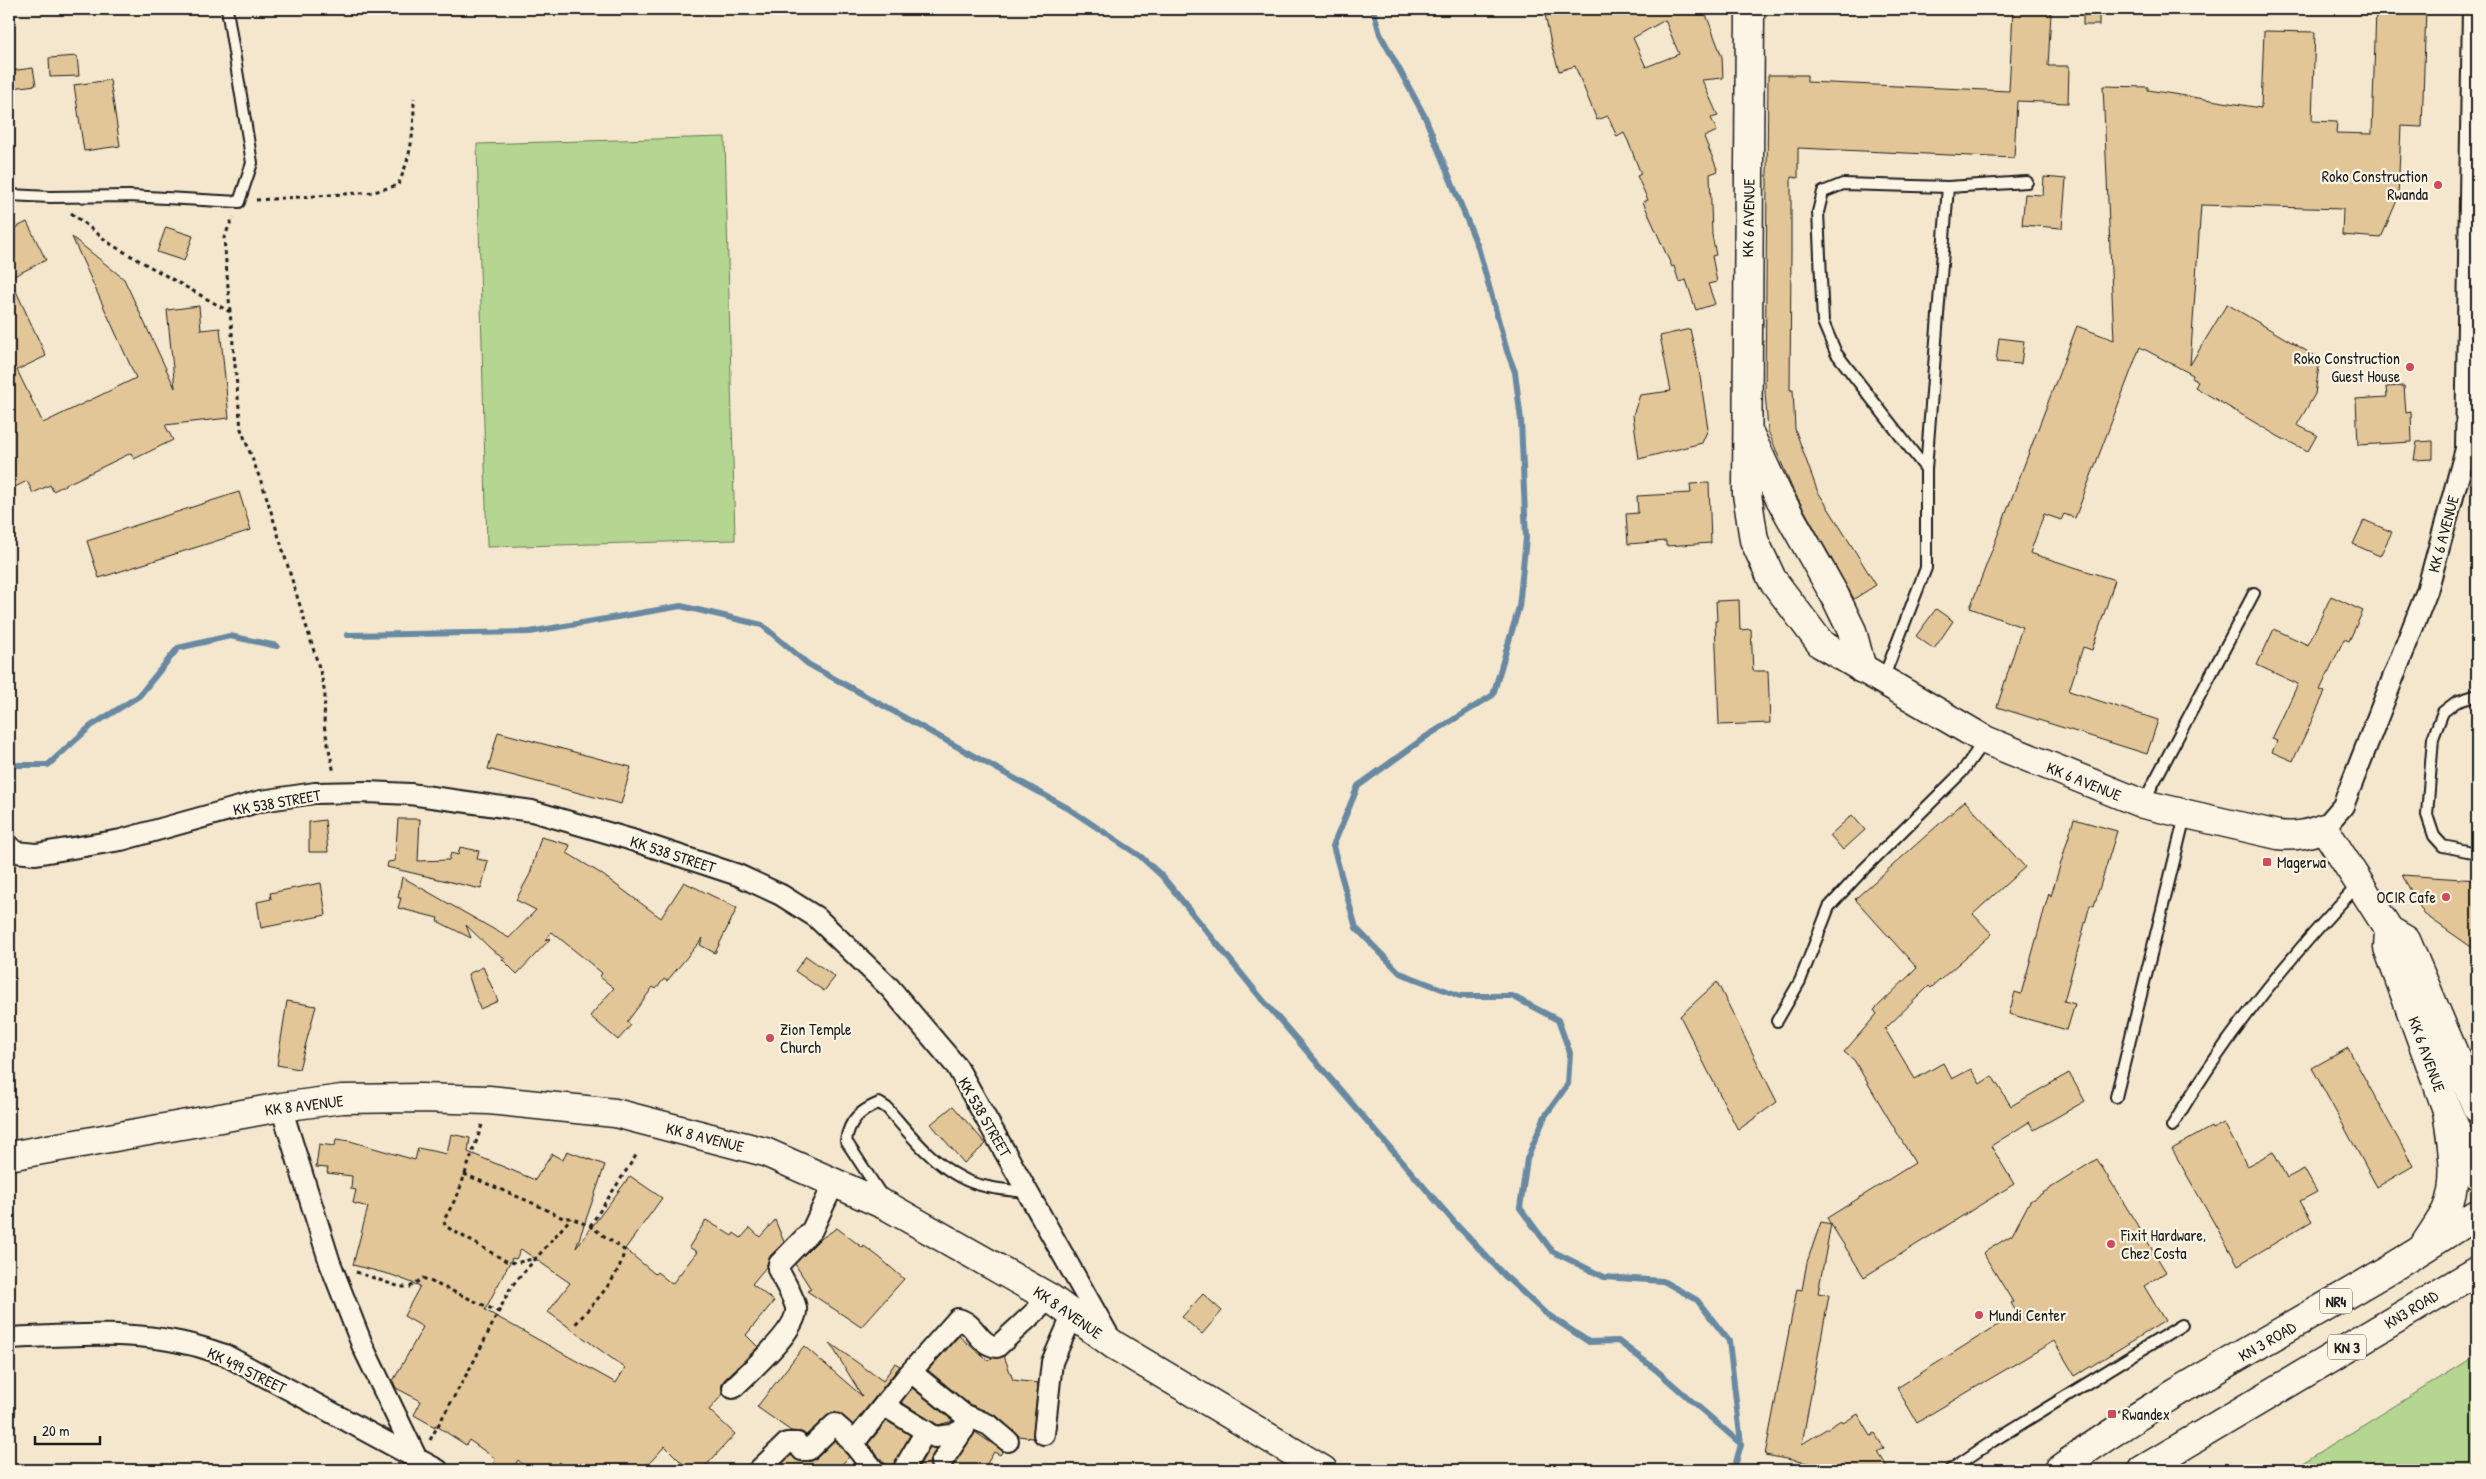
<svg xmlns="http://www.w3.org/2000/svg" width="2486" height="1479" viewBox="0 0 2486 1479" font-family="'Patrick Hand',sans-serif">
  <rect width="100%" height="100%" fill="#f4e7ce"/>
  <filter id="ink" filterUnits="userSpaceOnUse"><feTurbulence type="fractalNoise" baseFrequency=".02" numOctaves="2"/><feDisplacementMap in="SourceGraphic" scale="10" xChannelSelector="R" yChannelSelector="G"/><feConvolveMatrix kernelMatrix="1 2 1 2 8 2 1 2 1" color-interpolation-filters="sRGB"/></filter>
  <g filter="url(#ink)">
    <g fill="#b4d690" stroke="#687956">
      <polygon points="725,137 735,540 487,547 477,144"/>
      <polygon points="2477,1355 2477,1470 2291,1470"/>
    </g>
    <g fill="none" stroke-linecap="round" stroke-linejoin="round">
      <g stroke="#6889a1" stroke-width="6">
        <polyline points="1373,9 1380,34 1425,117 1478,247 1507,351 1515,372 1521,420 1526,538 1519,607 1493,695 1427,736 1358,786 1333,846 1356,928 1400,973 1460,996 1512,996 1558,1020 1570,1053 1568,1084 1545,1116 1527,1159 1520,1208 1552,1251 1604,1277 1663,1281 1697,1300 1729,1341 1741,1444"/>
        <polyline points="347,635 530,632 681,606 762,625 808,664 1066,807 1140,856 1162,876 1261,998 1455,1223 1503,1274 1544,1312 1589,1342 1618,1341 1655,1369 1741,1444 1734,1470"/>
        <polyline points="9,765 48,765 91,726 139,696 178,648 230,636 277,646"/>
      </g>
    </g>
    <g fill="#e3c697" stroke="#1c1c1c" fill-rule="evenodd">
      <path d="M1544 9H1704L1722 57 1723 78 1702 80 1718 116 1711 118 1717 131 1704 137 1718 171 1710 174 1712 235 1716 255 1712 256 1717 282 1708 284 1715 304 1696 310 1686 280 1679 282 1674 266 1672 267 1643 202 1648 200 1637 176 1641 174 1628 141 1624 133 1617 137 1608 116 1597 120 1575 66 1559 71 1551 44ZM1665 20 1679 54 1646 67 1633 38Z"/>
      <rect x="2083" y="9" width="16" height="16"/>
      <polygon points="2376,9 2426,9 2422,127 2401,126 2398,198 2381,238 2342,235 2343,209 2201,205 2190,365 2227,304 2320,359 2315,394 2297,425 2317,435 2308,451 2281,438 2195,387 2198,382 2192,378 2193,375 2140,347 2075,518 2064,514 2061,520 2044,514 2030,553 2115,580 2092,650 2083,647 2069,691 2158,720 2147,754 1997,707 2022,627 1970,608 2077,326 2114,340 2103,86 2148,87 2148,90 2261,108 2264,31 2315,32 2312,121 2337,122 2336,133 2372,134"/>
      <polygon points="2013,11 2051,13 2048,66 2069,66 2068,103 2017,101 2014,158 1798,148 1798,178 1791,177 1791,252 1790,390 1793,390 1795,429 1817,490 1876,585 1854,599 1792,488 1768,431 1765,392 1768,75 1807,75 1807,82 2009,91"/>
      <polygon points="77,56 79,76 50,77 49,58"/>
      <polygon points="33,68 36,85 12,88 10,71"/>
      <polygon points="110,80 120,146 84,151 74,85"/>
      <polygon points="2044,177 2066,179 2062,228 2022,225 2025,194 2043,195"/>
      <polygon points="27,222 46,260 10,278 46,356 17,370 43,423 136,378 72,237 124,279 175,388 167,310 199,306 201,330 220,328 229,418 165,425 173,440 134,459 131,453 53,491 50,485 33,493 27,481 9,490 9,231"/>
      <polygon points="166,227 193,236 184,261 157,252"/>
      <polygon points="1690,329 1699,370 1708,429 1702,443 1639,459 1633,415 1640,395 1671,391 1660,336"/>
      <polygon points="1999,338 2024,341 2021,364 1996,362"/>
      <polygon points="2404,386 2406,413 2411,412 2412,442 2358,445 2356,399 2387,397 2386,387"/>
      <polygon points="2433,441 2433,459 2414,460 2417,442"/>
      <polygon points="1709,483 1711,543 1666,546 1666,541 1628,544 1626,514 1638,513 1637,496 1691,493 1690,484"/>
      <polygon points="239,492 251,530 99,578 87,541"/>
      <polygon points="2364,520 2392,532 2380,556 2353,544"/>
      <polygon points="2331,596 2363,611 2349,641 2344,639 2320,690 2325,692 2293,761 2272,752 2277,741 2272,739 2298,684 2257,665 2274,629 2308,645"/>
      <polygon points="1739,600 1740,630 1751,629 1753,671 1768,671 1770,723 1719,725 1715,621 1717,621 1716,601"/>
      <polygon points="1936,609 1953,621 1934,649 1916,636"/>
      <polygon points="498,732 631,767 621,804 488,769"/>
      <polygon points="1965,801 2025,867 1973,914 1992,934 1931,988 1929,986 1885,1029 1915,1079 1943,1063 1952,1079 1971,1069 1980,1084 1992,1076 2011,1106 2069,1073 2085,1101 2034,1130 2029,1122 1991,1146 2014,1184 1864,1277 1827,1218 1915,1163 1854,1060 1844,1052 1877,1014 1874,1010 1917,968 1855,899"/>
      <polygon points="1852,815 1865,830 1843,850 1830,835"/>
      <polygon points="398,819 420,819 418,861 449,860 451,853 458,855 460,847 479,851 477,859 488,861 481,889 387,867 388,862 395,861"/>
      <polygon points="2074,819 2117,831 2094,906 2090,905 2064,1001 2075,1004 2067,1030 2009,1014 2015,992 2021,994 2049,893 2051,896"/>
      <polygon points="325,820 328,852 309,852 309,822"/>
      <polygon points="541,837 570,845 567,853 600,873 661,918 684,882 737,908 715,953 700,945 703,938 667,981 664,979 656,989 653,987 627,1022 631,1025 618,1040 590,1016 614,988 600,977 602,973 552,932 545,940 551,938 517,974 502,959 505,958 492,950 466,925 471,938 437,921 438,918 398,908 401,898 398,898 402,877 509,938 536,910 516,900 530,874"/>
      <polygon points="2402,875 2477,880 2477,951 2424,914"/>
      <polygon points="321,883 326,915 261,928 257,902 271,899 270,893"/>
      <polygon points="806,956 835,977 824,991 795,971"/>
      <polygon points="483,967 498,1001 480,1009 468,974"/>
      <polygon points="1717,982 1777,1102 1738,1130 1680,1016"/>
      <polygon points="287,1001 316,1006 299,1069 277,1065"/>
      <polygon points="2348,1048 2413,1166 2377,1187 2312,1068"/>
      <polygon points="953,1106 986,1144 964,1163 931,1124"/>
      <polygon points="2224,1123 2247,1166 2273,1152 2287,1178 2304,1169 2317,1192 2300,1201 2312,1221 2238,1265 2172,1149 2211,1127 2212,1129"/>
      <path d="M451 1134 470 1138 468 1152 535 1180 552 1154 563 1160 567 1151 605 1165 576 1248 630 1176 662 1198 625 1249 655 1274 657 1272 672 1284 697 1252 689 1247 706 1220 732 1236 734 1233 741 1238 750 1228 760 1237 775 1220 784 1242 770 1256 766 1267 752 1284 774 1301 746 1335 758 1347 724 1380 722 1385 723 1394 709 1410 735 1434 702 1470H689L665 1446 643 1470H568L560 1462 551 1470H529L518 1460 512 1470H489L496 1459 469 1440 466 1445 435 1425V1427L414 1415 421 1401 396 1388 393 1381 423 1327 404 1316 420 1286 392 1275 353 1265 368 1207 353 1203 356 1190 351 1189 352 1176 327 1173 328 1168 316 1167 319 1144 335 1146 336 1139 350 1141 415 1160 418 1148 447 1154ZM521 1249 570 1283 548 1312 625 1368 616 1383 485 1310 512 1258 516 1259Z"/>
      <polygon points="2097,1159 2166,1272 2144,1286 2165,1321 2075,1376 2054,1341 1917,1422 1897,1388 2017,1313 2011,1303 2013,1302 1983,1253 2012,1235 2030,1201"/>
      <polygon points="1821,1222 1831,1224 1818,1293 1829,1295 1802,1444 1841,1420 1843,1423 1858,1414 1871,1436 1875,1434 1884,1448 1878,1452 1889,1470 1816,1470 1823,1466 1765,1455 1797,1289 1802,1290 1807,1262"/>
      <polygon points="837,1228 863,1248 864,1246 879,1257 904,1279 861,1327 807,1291 811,1289 795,1264 819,1240"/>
      <polygon points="1203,1294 1222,1311 1202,1334 1182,1317"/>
      <polygon points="959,1336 988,1361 992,1358 1004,1356 1013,1380 1038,1383 1033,1438 1019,1436 997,1416 969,1404 928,1370"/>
      <polygon points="830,1343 883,1381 895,1363 900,1366 853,1425 842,1415 832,1412 806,1435 802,1432 791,1431 757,1407 804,1346 862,1396"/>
      <polygon points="912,1388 953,1421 938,1425 901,1402"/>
      <polygon points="887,1421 910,1435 892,1468 883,1462 868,1444"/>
      <polygon points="975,1432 1003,1451 1000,1455 994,1452 983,1470 950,1470"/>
      <polygon points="835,1440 849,1457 836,1470 776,1470 791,1455 802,1462 816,1459"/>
      <polygon points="930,1447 936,1449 929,1462 932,1470 917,1470"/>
    </g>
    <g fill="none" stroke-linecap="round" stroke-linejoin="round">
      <g stroke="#1c1c1c" stroke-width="14">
        <g id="lane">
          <polyline points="9,195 50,197 129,196 239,202 252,163 227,9"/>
          <polyline points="1926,469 1836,353 1823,322 1818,212 1823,192 1843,184 1948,187"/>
          <polyline points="1883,679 1926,568 1926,469 1948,187 2027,182"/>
          <polyline points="2477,695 2456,702 2443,712 2433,738 2427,815 2434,836 2443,846 2477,853"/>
          <polyline points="2143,803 2254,593"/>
          <polyline points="1777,1021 1800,981 1829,907 1861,872 1962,772 1984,741"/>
          <polyline points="2116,1097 2185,816"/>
          <path d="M2172 1126C2224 1038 2288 958 2359 884"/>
          <path d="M882 1196 846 1141C849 1120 860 1111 879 1103L887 1108C909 1133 930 1161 960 1177 979 1188 1006 1190 1028 1192"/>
          <polyline points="1950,1470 1993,1441 2182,1325"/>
        </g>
      </g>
      <g stroke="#1c1c1c" stroke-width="24">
        <g id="street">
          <polyline points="2324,828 2343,806 2427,591 2466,449 2473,9"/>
          <polyline points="9,846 15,852 36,854 121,840 261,801 315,793 367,792 410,794 532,811 629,839 738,875 781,895 816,917 890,988 957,1067 1111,1340"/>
          <polyline points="281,1107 330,1263 363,1347 418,1461"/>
          <path d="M9 1338C67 1335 131 1330 188 1344 200 1346 212 1351 225 1355L438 1470"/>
          <polyline points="911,1372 963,1414 989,1425 1008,1441"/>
          <path d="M733 1388C748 1373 799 1329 796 1308 794 1297 783 1280 778 1269L779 1264 812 1230 835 1181"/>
          <polyline points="885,1406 935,1437 952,1435 964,1429 967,1416"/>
          <polyline points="1044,1434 1052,1362 1073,1314"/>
          <path d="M853 1444 908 1375 958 1319C977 1324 976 1343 997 1347L1050 1298"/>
          <polyline points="941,1463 964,1429"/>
          <polyline points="759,1470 787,1443 797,1443 802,1450 808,1450 835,1424 843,1431 874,1470"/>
          <polyline points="903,1470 926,1431"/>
        </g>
      </g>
      <g stroke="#1c1c1c" stroke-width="31">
        <g id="secondary">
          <path d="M1750 9 1747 494 1754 540 1772 579 1821 644 1985 740 2143 804 2278 835C2295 837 2308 834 2324 828L2389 930 2406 940 2477 1108"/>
          <polyline points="1750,435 1778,495 1835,596 1852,631 1862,669"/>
          <polyline points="2389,930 2388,948 2447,1110 2477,1175"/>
          <polyline points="9,1156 281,1107 342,1099 420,1098 489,1100 615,1113 765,1152 889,1207 1050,1298 1114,1345 1323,1470"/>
        </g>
      </g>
      <g stroke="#1c1c1c" stroke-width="31">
        <g id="highway">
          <polyline points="2470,1091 2477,1097"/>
          <path d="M2425 1244C2432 1233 2440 1222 2446 1211 2460 1181 2451 1141 2447 1110"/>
          <path d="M2058 1470C2191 1374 2341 1305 2477 1214"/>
          <polyline points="2142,1470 2477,1271"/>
        </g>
      </g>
      <g stroke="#1c1c1c" stroke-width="3" stroke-dasharray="4 4" stroke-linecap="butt">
        <path d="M256 200 374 192 398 185C412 154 414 132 414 98"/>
        <polyline points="71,213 112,245 230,312 241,429 265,492 321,674 325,694 324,725 334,773"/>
        <polyline points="230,311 224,238 233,217"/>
        <polyline points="482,1125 458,1194 444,1220 445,1226 506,1261 515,1263 537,1258"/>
        <path d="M464 1174 535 1204 563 1218H571L590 1226 624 1250C621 1278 591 1305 574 1326"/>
        <polyline points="590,1226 637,1154"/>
        <polyline points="356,1272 400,1287 410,1287 423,1278 499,1312"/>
        <polyline points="430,1440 474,1361 511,1287 571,1218"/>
      </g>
      <use href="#lane" stroke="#fcf5e5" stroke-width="10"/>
      <use href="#street" stroke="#fcf5e5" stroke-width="20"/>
      <use href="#secondary" stroke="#fcf5e5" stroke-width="28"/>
      <use href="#highway" stroke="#fcf5e5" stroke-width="28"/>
    </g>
  </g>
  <g fill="#d1495b" stroke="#fcf5e5" stroke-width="2">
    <circle cx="2438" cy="185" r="5"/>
    <circle cx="2410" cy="367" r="5"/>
    <rect x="2262" y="857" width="10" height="10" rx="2.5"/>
    <circle cx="2446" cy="897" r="5"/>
    <circle cx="770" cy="1038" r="5"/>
    <circle cx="2111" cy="1244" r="5"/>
    <circle cx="1979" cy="1315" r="5"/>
    <rect x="2107" y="1409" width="10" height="10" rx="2.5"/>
  </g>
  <g text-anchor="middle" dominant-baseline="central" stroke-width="4.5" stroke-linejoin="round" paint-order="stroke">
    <g fill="#fcf5e5" stroke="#5f5d58" stroke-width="1">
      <rect x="2320" y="1288.5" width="32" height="25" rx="4"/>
      <rect x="2328" y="1334.5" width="38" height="25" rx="4"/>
    </g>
    <g font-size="15" font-weight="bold" fill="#1c1c1c">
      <text x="2336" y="1301">NR4</text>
      <text x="2347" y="1347">KN 3</text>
    </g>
    <g font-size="16" fill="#1c1c1c" stroke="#fcf5e5" text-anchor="start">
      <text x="2428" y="176" text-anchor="end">Roko Construction<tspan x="2428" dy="18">Rwanda</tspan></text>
      <text x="2400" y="358" text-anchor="end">Roko Construction<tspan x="2400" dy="18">Guest House</tspan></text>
      <text x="2277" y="862">Magerwa</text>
      <text x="2436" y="897" text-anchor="end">OCIR Cafe</text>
      <text x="780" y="1029">Zion Temple<tspan x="780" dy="18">Church</tspan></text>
      <text x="2121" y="1235">Fixit Hardware,<tspan x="2121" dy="18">Chez Costa</tspan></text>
      <text x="1989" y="1315">Mundi Center</text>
      <text x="2122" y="1414">Rwandex</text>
    </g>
    <g font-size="16" fill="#1c1c1c" stroke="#fcf5e5">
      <text transform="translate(1748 218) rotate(-89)">KK 6 AVENUE</text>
      <text transform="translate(2443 534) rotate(-75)">KK 6 AVENUE</text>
      <text transform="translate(2084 781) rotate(22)">KK 6 AVENUE</text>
      <text transform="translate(277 802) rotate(-10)">KK 538 STREET</text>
      <text transform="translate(673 854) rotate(18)">KK 538 STREET</text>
      <text transform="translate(2427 1054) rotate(70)">KK 6 AVENUE</text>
      <text transform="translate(304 1105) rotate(-7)">KK 8 AVENUE</text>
      <text transform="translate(985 1117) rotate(60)">KK 538 STREET</text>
      <text transform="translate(705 1137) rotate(14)">KK 8 AVENUE</text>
      <text transform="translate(2411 1309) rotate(-31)">KN3 ROAD</text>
      <text transform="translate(1068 1312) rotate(35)">KK 8 AVENUE</text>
      <text transform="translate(2267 1341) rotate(-30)">KN 3 ROAD</text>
      <text transform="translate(247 1370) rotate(26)">KK 499 STREET</text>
    </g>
  </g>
  <rect width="2486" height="1479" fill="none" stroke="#fcf5e5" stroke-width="30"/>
  <rect x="15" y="15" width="2456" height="1449" fill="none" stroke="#1c1c1c" stroke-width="2" filter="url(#ink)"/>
  <path d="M35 1436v8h65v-8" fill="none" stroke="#1c1c1c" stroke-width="2.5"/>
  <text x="42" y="1436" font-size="15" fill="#1c1c1c" stroke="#fcf5e5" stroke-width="4" paint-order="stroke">20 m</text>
</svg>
